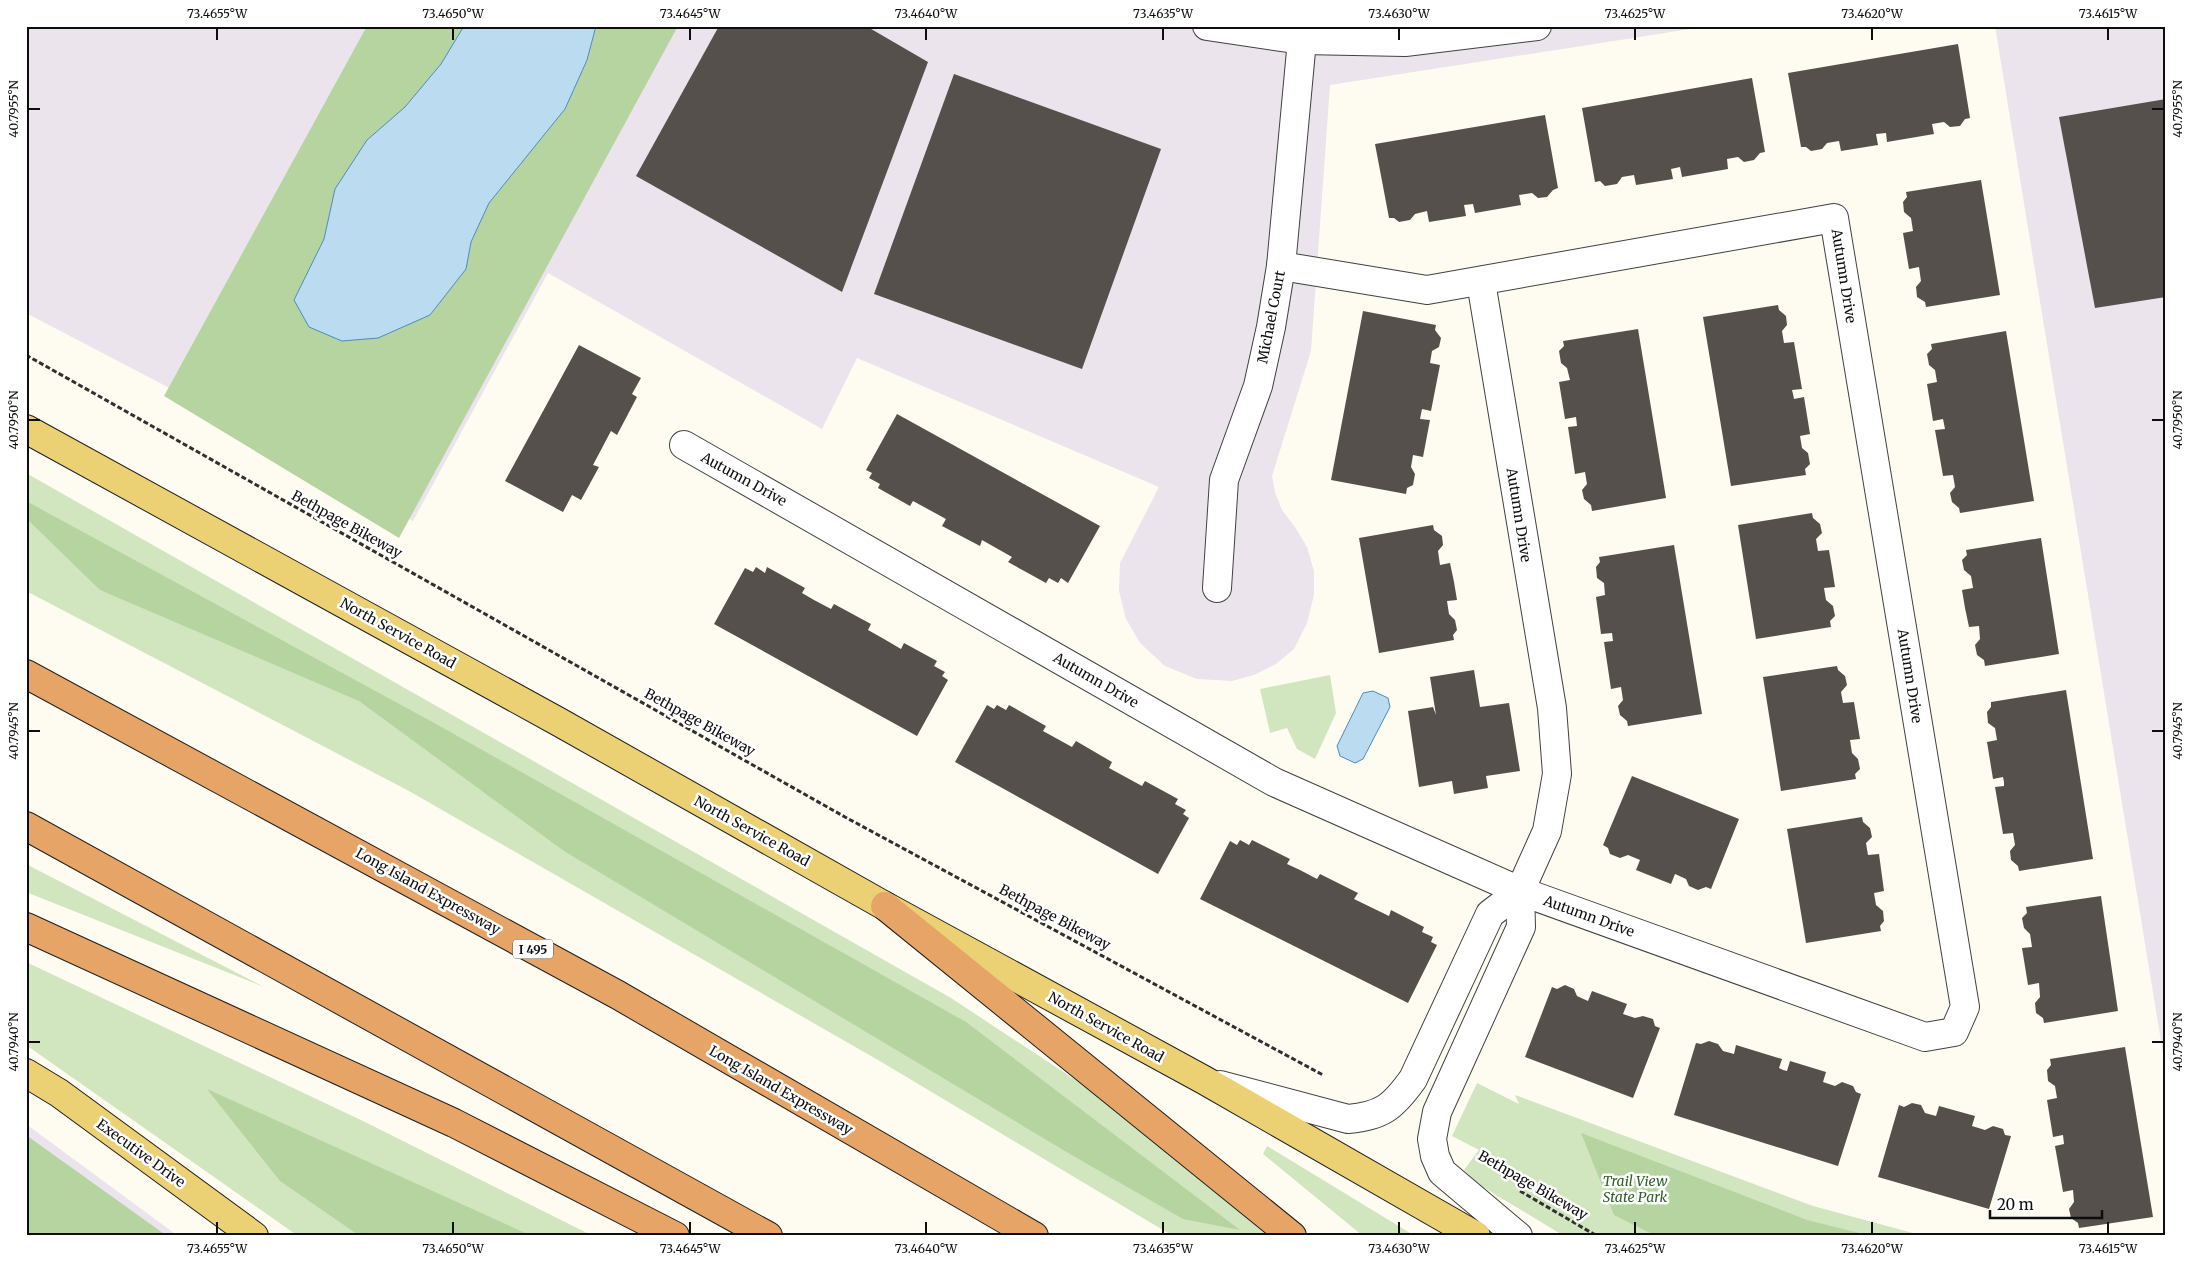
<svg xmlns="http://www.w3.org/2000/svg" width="2192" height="1262" viewBox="0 0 2192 1262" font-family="Merriweather,serif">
  <rect width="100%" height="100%" fill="#fefcf1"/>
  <g fill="#ebe4ec">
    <polygon points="26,26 1710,26 1330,85 1311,351 1272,476 1275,492 1282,510 1295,527 1307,547 1314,571 1314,595 1307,623 1294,649 1276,664 1254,675 1232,681 1197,679 1165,666 1140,643 1126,619 1119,591 1120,563 1159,487 857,358 822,429 548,273 413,521 292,452 26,313"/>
    <polygon points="1995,26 2166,26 2166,1072"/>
    <polygon points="26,1124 178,1236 26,1236"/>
  </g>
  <g fill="#d1e5be">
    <polygon points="26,473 951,998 1121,1110 1275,1236 1173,1236 878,1060 409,791 26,591"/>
    <polygon points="1330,675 1336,713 1315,759 1297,749 1287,728 1270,733 1260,689"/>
    <polygon points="26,864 264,987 26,892"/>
    <polygon points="26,962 363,1121 593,1236 298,1236 26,1045"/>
    <polygon points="1477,1083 1519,1104 1515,1095 1813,1206 1924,1236 1564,1236 1478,1184 1464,1170 1479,1150 1452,1136"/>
    <polygon points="1267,1146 1415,1236 1363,1236 1263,1154"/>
  </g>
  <g fill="#b5d49f">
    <polygon points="367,26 464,26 441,64 405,107 367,140 335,189 324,239 294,300 378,338 430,315 466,269 471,242 489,203 565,109 587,60 596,26 678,26 399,538 164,396"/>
    <polygon points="26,501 436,724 966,1022 1240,1230 1183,1219 1070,1154 564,851 359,701 100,590 26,518"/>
    <polygon points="207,1089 532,1236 360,1236 280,1181"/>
    <polygon points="1581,1133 1807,1220 1871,1236 1656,1236 1614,1215"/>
    <polygon points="26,1135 167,1236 26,1236"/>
  </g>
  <g fill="#bbdbf0" stroke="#498dc0">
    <polygon points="464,26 596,26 587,60 565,109 489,203 471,242 466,269 430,315 378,338 342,341 309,327 294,300 324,239 335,189 367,140 405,107 441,64"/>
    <polygon points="1373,691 1388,698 1390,707 1363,759 1355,763 1340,756 1337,746 1363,693"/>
  </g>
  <g fill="#56504c">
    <polygon points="719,26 866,26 928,62 842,292 636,176"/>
    <polygon points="1958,44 1970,118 1965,119 1960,126 1950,127 1944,122 1932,124 1934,134 1887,142 1886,133 1876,134 1878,145 1841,151 1839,141 1827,143 1822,149 1811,151 1806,147 1801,147 1788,73"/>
    <polygon points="954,74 1161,149 1082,369 874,294"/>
    <polygon points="1752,78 1765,152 1760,153 1754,160 1744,162 1738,157 1727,159 1728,169 1682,177 1680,167 1671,169 1673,179 1636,185 1634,175 1622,177 1617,184 1605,186 1600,181 1595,182 1582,108"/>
    <polygon points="2166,99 2166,297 2095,308 2059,117"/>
    <polygon points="1545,115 1558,188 1553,190 1547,197 1538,198 1532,193 1519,195 1521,205 1475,213 1473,204 1464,205 1466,216 1429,222 1427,211 1415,214 1410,220 1399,222 1394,218 1389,218 1375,144"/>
    <polygon points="1981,180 2000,295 1926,307 1925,302 1917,297 1916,287 1921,281 1919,267 1909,269 1903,233 1913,231 1911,218 1904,212 1903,202 1907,197 1906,192"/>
    <polygon points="1778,305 1779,310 1786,316 1787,325 1782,331 1784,343 1794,342 1802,389 1792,390 1793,394 1794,399 1804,397 1810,434 1800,436 1802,448 1808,453 1810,464 1805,469 1806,475 1731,486 1703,317"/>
    <polygon points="1363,311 1436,325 1435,330 1441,338 1439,347 1432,351 1430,363 1440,365 1431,411 1422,409 1420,419 1430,420 1423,457 1413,455 1411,467 1415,474 1413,485 1407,488 1406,494 1331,480"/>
    <polygon points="1638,329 1666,498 1592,511 1591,505 1584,499 1582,490 1587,484 1585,472 1575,474 1568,427 1577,426 1576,417 1565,419 1559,382 1570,380 1567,368 1561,363 1559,351 1564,346 1563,341"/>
    <polygon points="2006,331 2034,501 1960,513 1959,508 1952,502 1950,493 1955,487 1953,475 1943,476 1935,430 1945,429 1943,419 1933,421 1927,384 1937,382 1935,370 1929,365 1927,354 1932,349 1931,344"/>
    <polygon points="579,345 641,378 632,394 637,397 617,435 611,431 593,465 599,467 581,500 572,495 563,512 505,481"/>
    <polygon points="897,414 1100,526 1068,583 1061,578 1058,583 1049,578 1046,583 1008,562 1012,557 982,540 980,546 942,526 946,519 913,501 910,506 878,488 880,484 869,478 872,473 866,470"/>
    <polygon points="1812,513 1813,518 1820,524 1822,533 1816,539 1818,551 1829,550 1832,568 1835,587 1824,588 1826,600 1833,606 1835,616 1830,621 1831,627 1756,639 1738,525"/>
    <polygon points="1433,525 1434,530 1442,536 1443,545 1438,551 1440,565 1450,563 1454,582 1457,600 1447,601 1449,614 1455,620 1457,630 1453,635 1454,640 1379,653 1359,538"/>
    <polygon points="2041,538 2059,654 1985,666 1984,660 1977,655 1975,645 1980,639 1979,626 1969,627 1965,608 1962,590 1973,588 1971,576 1964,570 1962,560 1967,555 1966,550"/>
    <polygon points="1674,545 1702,714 1628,726 1627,721 1620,715 1618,706 1623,700 1621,687 1611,689 1604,642 1613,641 1612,633 1601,634 1596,597 1605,595 1604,583 1597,578 1596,567 1600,562 1599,557"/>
    <polygon points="756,567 765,573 767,567 805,588 802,593 814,600 831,609 834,604 871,624 868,630 884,639 901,649 904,643 937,661 934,666 945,672 942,676 948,680 917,736 714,624 745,568 753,572"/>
    <polygon points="1837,666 1838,670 1845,676 1847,685 1841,692 1843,703 1854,702 1860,739 1850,740 1852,753 1858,759 1860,769 1855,774 1856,779 1781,791 1763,677"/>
    <polygon points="1474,670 1480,707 1509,703 1520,771 1486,776 1488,788 1454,794 1452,781 1419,787 1408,711 1433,707 1436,715 1430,677"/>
    <polygon points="2066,690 2093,859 2019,871 2018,866 2011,860 2010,851 2015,845 2013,833 2003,834 1995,787 2004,786 2004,782 2003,777 1993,779 1987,742 1997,740 1995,728 1988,723 1987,712 1991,707 1991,702"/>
    <polygon points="987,705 994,709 997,705 1006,710 1009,705 1046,726 1043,731 1072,747 1076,741 1112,762 1109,768 1142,786 1145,781 1178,799 1175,804 1186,810 1183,814 1189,818 1158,874 955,762"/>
    <polygon points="1632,776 1739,819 1711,889 1706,887 1698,890 1689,886 1686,879 1675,874 1671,884 1636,870 1640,860 1628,855 1620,858 1610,854 1608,848 1603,845"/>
    <polygon points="1862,817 1863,822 1870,828 1872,837 1866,843 1868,855 1879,854 1884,891 1874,893 1876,905 1883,911 1884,921 1880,926 1881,931 1806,943 1787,829"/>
    <polygon points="1240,840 1249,845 1252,840 1290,859 1287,864 1300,870 1317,879 1320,874 1358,893 1354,899 1389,916 1391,910 1424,927 1422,932 1433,937 1431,942 1437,945 1408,1003 1200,899 1230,841 1237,845"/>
    <polygon points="2101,896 2118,1011 2044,1023 2043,1018 2036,1013 2035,1003 2040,997 2039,983 2028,985 2022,948 2032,947 2030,934 2024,928 2022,918 2027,913 2026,907"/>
    <polygon points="1565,985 1574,989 1577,996 1588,1001 1592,991 1627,1004 1623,1014 1635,1018 1643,1016 1653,1019 1655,1026 1660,1028 1633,1098 1525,1057 1552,987 1557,989"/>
    <polygon points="1709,1041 1718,1044 1723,1051 1734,1054 1736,1045 1782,1059 1779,1068 1783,1070 1787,1071 1790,1061 1826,1072 1823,1082 1835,1086 1842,1082 1853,1086 1856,1092 1861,1094 1838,1166 1674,1115 1696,1043 1701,1044"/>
    <polygon points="2125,1047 2153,1217 2079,1228 2078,1223 2071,1218 2069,1209 2074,1202 2073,1190 2063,1192 2055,1146 2064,1144 2063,1135 2053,1137 2047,1100 2057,1098 2055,1086 2048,1081 2047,1070 2051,1065 2050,1059"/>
    <polygon points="1912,1103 1921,1105 1925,1113 1936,1116 1939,1106 1975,1116 1972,1126 1985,1130 1993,1126 2003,1129 2005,1135 2011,1136 1989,1209 1878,1177 1899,1105 1904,1107"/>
  </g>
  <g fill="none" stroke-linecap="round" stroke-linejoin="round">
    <g stroke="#414141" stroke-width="30">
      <g id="minor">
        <polyline points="1207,26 1302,40 1405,42 1537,26"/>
        <polyline points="1481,282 1552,708 1557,774 1547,831 1520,891 1521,927 1437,1112 1432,1139 1435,1156 1442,1172 1518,1236"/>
        <polyline points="684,445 1274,782 1520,891 1925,1037 1954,1032 1965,1007 1834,218 1427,290 1281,266"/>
        <polyline points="1217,588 1224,480 1258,386 1271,327 1281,266 1302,40"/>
        <path d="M1220 1085 1348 1119C1382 1116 1393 1107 1413 1079L1490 914 1520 891"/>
      </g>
    </g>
    <g stroke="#1f1f1f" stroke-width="30">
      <g id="major">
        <polyline points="26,429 559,722 885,906 1204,1080 1476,1236"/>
        <polyline points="26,1073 59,1093 254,1236"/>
      </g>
    </g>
    <g stroke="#1f1f1f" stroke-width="30">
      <g id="highway">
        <polyline points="26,674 618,995 1034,1236"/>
        <polyline points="26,826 768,1236"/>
        <polyline points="885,906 1292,1236"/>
        <polyline points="26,927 454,1123 675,1236"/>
      </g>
    </g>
    <g stroke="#303030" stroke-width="3" stroke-dasharray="5 2.5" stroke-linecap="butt">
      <polyline points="26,355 845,817 1323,1075"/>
      <polyline points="1520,1191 1597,1236"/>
    </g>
    <use href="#minor" stroke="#fff" stroke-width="28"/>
    <use href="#major" stroke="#ebd174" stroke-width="28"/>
    <use href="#highway" stroke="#e6a567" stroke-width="28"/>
  </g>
  <path fill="none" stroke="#0e0e0e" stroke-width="2" d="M217 28V40M453 28V40M690 28V40M926 28V40M1163 28V40M1399 28V40M1635 28V40M1872 28V40M2108 28V40M28 109H40M2152 109H2164M28 420H40M2152 420H2164M28 731H40M2152 731H2164M28 1042H40M2152 1042H2164M217 1222V1234M453 1222V1234M690 1222V1234M926 1222V1234M1163 1222V1234M1399 1222V1234M1635 1222V1234M1872 1222V1234M2108 1222V1234"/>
  <g text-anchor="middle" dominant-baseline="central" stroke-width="5" stroke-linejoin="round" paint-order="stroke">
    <rect fill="#fff" stroke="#565656" stroke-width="1" x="513" y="939.5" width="40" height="19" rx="4"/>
    <g font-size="12" font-weight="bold" fill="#0e0e0e">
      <text x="533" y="949">I 495</text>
    </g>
    <g font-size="14" fill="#0e0e0e" stroke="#fff">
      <text transform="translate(1844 276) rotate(81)">Autumn Drive</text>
      <text transform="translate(1271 317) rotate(-79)">Michael Court</text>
      <text transform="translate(744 479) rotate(29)">Autumn Drive</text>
      <text transform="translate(1519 515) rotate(81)">Autumn Drive</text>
      <text transform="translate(347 524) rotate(29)">Bethpage Bikeway</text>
      <text transform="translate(398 633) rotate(29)">North Service Road</text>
      <text transform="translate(1910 676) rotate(81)">Autumn Drive</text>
      <text transform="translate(1096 680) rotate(30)">Autumn Drive</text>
      <text transform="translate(700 722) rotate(29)">Bethpage Bikeway</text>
      <text transform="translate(752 831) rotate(29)">North Service Road</text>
      <text transform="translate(428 891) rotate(29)">Long Island Expressway</text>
      <text transform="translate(1589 916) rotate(20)">Autumn Drive</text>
      <text transform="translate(1055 917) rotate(28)">Bethpage Bikeway</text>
      <text transform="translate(1106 1027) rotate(29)">North Service Road</text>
      <text transform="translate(781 1090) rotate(30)">Long Island Expressway</text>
      <text transform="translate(141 1153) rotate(36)">Executive Drive</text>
      <text transform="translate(1533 1185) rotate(30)">Bethpage Bikeway</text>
    </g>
    <g font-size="14" font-style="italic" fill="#2f6025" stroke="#fff">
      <text x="1635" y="1181">Trail View<tspan x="1635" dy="16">State Park</tspan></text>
    </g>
  </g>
  <rect width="2192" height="1262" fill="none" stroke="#ffffff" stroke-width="55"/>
  <path d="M1990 1210v8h112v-8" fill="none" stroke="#0e0e0e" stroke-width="2.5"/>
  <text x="1997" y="1210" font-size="15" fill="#0e0e0e" stroke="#ffffff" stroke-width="4" paint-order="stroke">20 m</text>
  <rect x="28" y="28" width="2136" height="1206" fill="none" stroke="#0e0e0e" stroke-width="2"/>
  <g font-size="12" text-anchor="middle" fill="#0e0e0e">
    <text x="217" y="18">73.4655°W</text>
    <text x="453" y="18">73.4650°W</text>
    <text x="690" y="18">73.4645°W</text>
    <text x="926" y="18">73.4640°W</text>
    <text x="1163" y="18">73.4635°W</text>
    <text x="1399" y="18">73.4630°W</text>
    <text x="1635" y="18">73.4625°W</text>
    <text x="1872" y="18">73.4620°W</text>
    <text x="2108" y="18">73.4615°W</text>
    <text transform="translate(14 109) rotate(-90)" y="4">40.7955°N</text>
    <text transform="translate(2178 109) rotate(-90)" y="4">40.7955°N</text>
    <text transform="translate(14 420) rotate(-90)" y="4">40.7950°N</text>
    <text transform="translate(2178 420) rotate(-90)" y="4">40.7950°N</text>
    <text transform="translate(14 731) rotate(-90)" y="4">40.7945°N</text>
    <text transform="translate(2178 731) rotate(-90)" y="4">40.7945°N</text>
    <text transform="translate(14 1042) rotate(-90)" y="4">40.7940°N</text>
    <text transform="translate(2178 1042) rotate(-90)" y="4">40.7940°N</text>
    <text x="217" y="1253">73.4655°W</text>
    <text x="453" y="1253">73.4650°W</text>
    <text x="690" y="1253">73.4645°W</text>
    <text x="926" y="1253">73.4640°W</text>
    <text x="1163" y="1253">73.4635°W</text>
    <text x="1399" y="1253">73.4630°W</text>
    <text x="1635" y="1253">73.4625°W</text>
    <text x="1872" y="1253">73.4620°W</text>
    <text x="2108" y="1253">73.4615°W</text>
  </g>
</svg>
